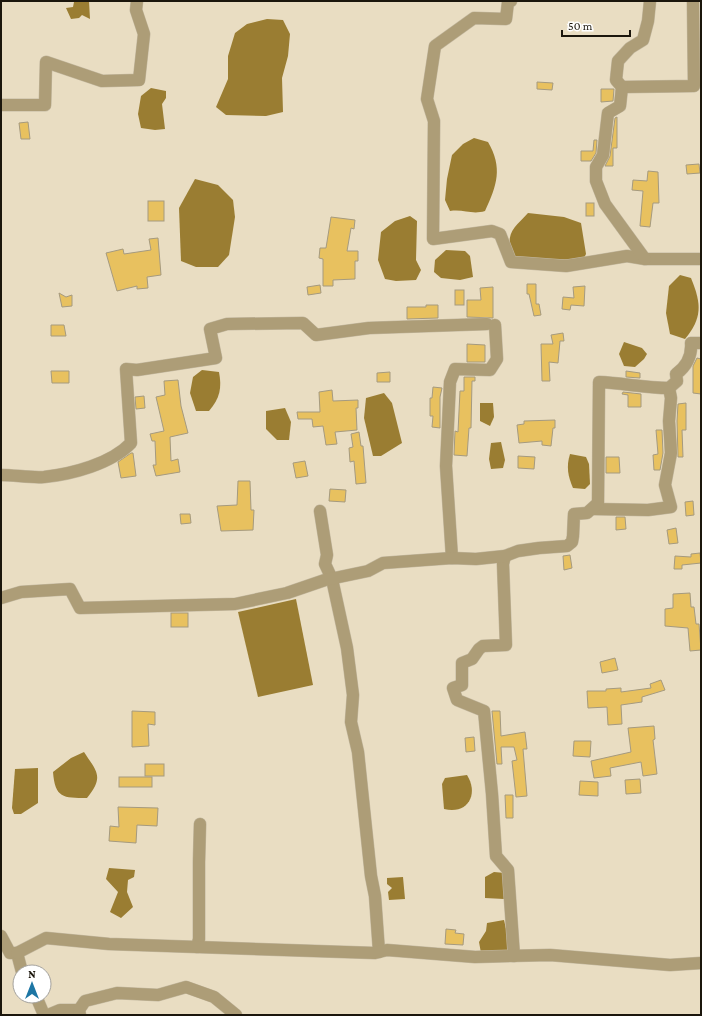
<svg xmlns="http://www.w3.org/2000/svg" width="702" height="1016" viewBox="0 0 702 1016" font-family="'Crimson Pro',serif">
  <rect width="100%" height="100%" fill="#e9ddc2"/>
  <g fill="#9a7d32">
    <polygon points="72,1 89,1 90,19 82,15 79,18 71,19 66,8 73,7 74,2"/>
    <polygon points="267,19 283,20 290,34 288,56 282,78 283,112 266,116 226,115 216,107 228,79 228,56 235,33 247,24"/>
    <polygon points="151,88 166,91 166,98 162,104 165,129 155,130 141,128 138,114 141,96"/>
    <path d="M474 138 488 142C503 168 497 185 485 211 472 215 464 209 450 211L445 200 447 179 452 155 463 144Z"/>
    <polygon points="195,179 218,185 233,200 235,217 229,255 218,267 196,267 181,261 179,208"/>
    <path d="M528 213 564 217 581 223 586 254 583 260 520 259 511 254C506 232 514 228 528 213Z"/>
    <polygon points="410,216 417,221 416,260 421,270 416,280 396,281 385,279 378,260 381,232 395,221"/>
    <polygon points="446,250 465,251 470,256 473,277 460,280 441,278 434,272 435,260"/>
    <path d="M680 275 691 278C702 305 702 318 685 339L670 334 666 313 669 286Z"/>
    <polygon points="624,342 642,348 647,354 644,359 635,367 624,366 619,354"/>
    <path d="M202 370 219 372C222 388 220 398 209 411H196L190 393 193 377Z"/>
    <polygon points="384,393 392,403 402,443 381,456 373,456 364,418 366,398"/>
    <polygon points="480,403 493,403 494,417 490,426 480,421"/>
    <polygon points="285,408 291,422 289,440 277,440 266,429 266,411"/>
    <polygon points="501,442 505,460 503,468 491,469 489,459 491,443"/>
    <path d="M570 454 586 457 589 464 590 484 585 489 573 488C568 476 566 467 570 454Z"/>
    <polygon points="296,599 313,685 258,697 238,612"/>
    <path d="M84 752C96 771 105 776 87 798 63 798 55 798 53 772L71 758Z"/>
    <polygon points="38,768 38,803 21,814 14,814 12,808 15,769"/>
    <path d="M467 775C479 794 468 815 444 809L442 784 445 778Z"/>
    <polygon points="109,868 135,870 134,877 128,880 127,892 133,907 121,918 110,912 118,892 106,879"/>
    <polygon points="494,872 505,873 504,899 485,898 485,877"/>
    <polygon points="403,877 405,899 389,900 388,892 392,888 387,884 387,878"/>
    <polygon points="504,920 509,942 507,953 481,953 479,942 486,931 487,923"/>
  </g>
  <g fill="#e8c15f" stroke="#a59a7f">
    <polygon points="537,82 553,83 552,90 537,89"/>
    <polygon points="601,89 614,89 613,101 601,102"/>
    <polygon points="617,117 617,148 613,148 613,166 605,166 610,156 615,118"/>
    <polygon points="28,122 30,139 21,139 19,123"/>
    <polygon points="594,140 597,140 596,153 591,161 581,161 581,151 593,151"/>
    <polygon points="699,164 700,173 687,174 686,165"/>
    <polygon points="648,171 658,172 659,203 653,203 650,227 640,226 643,191 632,190 633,180 647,181"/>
    <rect x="148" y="201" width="16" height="20"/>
    <rect x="586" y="203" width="8" height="13"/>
    <polygon points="331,217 355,220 354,229 351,228 347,251 358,251 358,261 355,261 355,279 333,280 333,286 323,286 323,259 319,258 320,248 326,248"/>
    <polygon points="158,238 161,275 147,277 148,288 137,289 137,286 117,291 106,253 123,249 124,254 151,250 149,239"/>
    <polygon points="527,284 536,284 536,304 539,304 541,315 534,316 529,294 527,294"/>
    <polygon points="320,285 321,293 308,295 307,287"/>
    <polygon points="585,286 584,306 571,305 570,310 562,309 563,297 574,298 573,287"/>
    <polygon points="493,287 493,318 467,317 467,300 481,300 480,288"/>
    <rect x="455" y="290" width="9" height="15"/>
    <polygon points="59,293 66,297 72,295 72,306 62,307"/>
    <polygon points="426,305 438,305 438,318 407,319 407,307 426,307"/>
    <polygon points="51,325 64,325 66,336 51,336"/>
    <polygon points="563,333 564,341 560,341 558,363 549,362 550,381 542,381 541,344 553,344 551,335"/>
    <polygon points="467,344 485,345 485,362 467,362"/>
    <polygon points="697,358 701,359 701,394 693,393 693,366"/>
    <polygon points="51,371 69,371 69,383 52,383"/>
    <polygon points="626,371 640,373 640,378 626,377"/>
    <polygon points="390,372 390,382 377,382 377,373"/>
    <polygon points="464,377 475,377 475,381 472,381 471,428 469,428 467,456 454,455 455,431 458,432 460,391 464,391"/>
    <polygon points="178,380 181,406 188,433 170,437 171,461 178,459 180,472 156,476 153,465 156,465 155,441 152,441 150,434 164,431 156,397 165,395 164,381"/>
    <polygon points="433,387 442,388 440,397 440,428 432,427 433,416 430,416 430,398 432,398"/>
    <polygon points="332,390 333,401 358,400 358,408 356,408 357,430 335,432 337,444 326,445 323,426 313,427 312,419 298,419 297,412 320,412 319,392"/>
    <polygon points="623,392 641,394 641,407 628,407 628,395 622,394"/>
    <polygon points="144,396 145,408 136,409 135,397"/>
    <polygon points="686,403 686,430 682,430 683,457 678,457 677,421 678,404"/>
    <polygon points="555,420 555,428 553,428 551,446 542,445 542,441 519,443 517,425 524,424 524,421"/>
    <polygon points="656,430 662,430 663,453 660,470 654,470 653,455 658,454"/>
    <polygon points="359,432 361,446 363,446 366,483 356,484 354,461 350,462 349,448 353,447 351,434"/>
    <polygon points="131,453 133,453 136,476 121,478 118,462"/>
    <polygon points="518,456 535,457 534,469 518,468"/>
    <polygon points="606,457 619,457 620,473 606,473"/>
    <polygon points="305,461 308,476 296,478 293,463"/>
    <polygon points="238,481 250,481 251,510 254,510 253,530 221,531 217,506 237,505"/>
    <polygon points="330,489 346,490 345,502 329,501"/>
    <polygon points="693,501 694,515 686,516 685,502"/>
    <polygon points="180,514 190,514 191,523 181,524"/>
    <polygon points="616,517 625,517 626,529 616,530"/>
    <polygon points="676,528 678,543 669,544 667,530"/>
    <polygon points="700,553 701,563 682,565 682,569 674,569 675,556 691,557 691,554"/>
    <polygon points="570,555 572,568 564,570 563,556"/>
    <polygon points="690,593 691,607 694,607 696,624 699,624 701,650 690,651 688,628 665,626 665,609 673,608 673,594"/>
    <rect x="171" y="613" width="17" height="14"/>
    <polygon points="615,658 618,670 602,673 600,662"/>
    <polygon points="661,680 665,690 642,697 642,702 621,705 622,724 608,725 607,707 588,708 587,691 606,691 606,689 621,688 621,692 651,688 650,684"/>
    <polygon points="132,711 155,712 155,725 148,724 149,746 132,747"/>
    <polygon points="492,711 500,711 501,736 525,732 527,749 523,749 527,796 516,797 512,761 517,760 514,747 501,747 502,764 497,764"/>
    <polygon points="654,726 655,739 653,740 657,774 643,776 641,762 610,768 611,776 594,778 591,761 631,752 628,728"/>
    <polygon points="474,737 475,751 466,752 465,738"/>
    <polygon points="574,741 591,741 590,757 573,756"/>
    <rect x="145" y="764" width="19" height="12"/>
    <rect x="119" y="777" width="33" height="10"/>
    <polygon points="640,779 641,793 626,794 625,780"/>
    <polygon points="580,781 598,782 598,796 579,795"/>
    <polygon points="505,795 513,795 513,818 506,818"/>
    <polygon points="118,807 158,808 157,826 137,825 136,843 109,841 110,826 119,827"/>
    <polygon points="446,929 456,930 455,933 464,934 463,945 445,944"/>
  </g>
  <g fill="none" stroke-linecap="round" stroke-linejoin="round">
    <g stroke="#c4b9a1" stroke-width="13">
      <g id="minor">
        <polyline points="511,1 508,2 506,19 474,18 435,46 427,99 434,121 433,239 492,231 500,234 511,262 566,266 627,256 645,259 701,259"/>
        <polyline points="622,87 694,86 693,1"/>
        <polyline points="1,105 45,105 46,62 102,81 139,80 144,34 136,10 137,1"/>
        <polyline points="645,259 605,204 596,181 596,167 603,155 608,113 620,106 622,87 616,80 618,61 630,48 643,40 648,21 650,1"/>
        <path d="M1 475C15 475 30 478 44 477 72 474 111 464 131 443L126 369 137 370 216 358 210 329 227 324 303 323 316 335 369 328 487 324"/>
        <polyline points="593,509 648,510 671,507 665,485 671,453 669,421 671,398 669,388"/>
        <polyline points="320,511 327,555 325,564 332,579 347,648 353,695 351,722 358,752 371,876 375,896 379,952"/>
        <polyline points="505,556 503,564 506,645 483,646 479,649 472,659 462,663 462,685 453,688 457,700 484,711 492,794 496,856 508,870 514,956"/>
        <polyline points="452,558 446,466 450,382 455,369 490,370 497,359 495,325"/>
        <path d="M1 598 21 592 70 589 80 608 235 604 287 593 325 580 368 571 383 563 452 558 476 559 505 556 518 551 539 548 567 546 572 542 573 536 574 514 587 513 598 503 599 382C623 383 645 388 669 388L677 381 676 374C686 367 692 356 691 343H701"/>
        <polyline points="1,936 10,953 17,953 22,972"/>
        <polyline points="197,947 199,939 199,862 200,824"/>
        <polyline points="17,953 46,938 109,944 375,953 387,950 475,957 550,955 670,965 701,963"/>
        <polyline points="36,996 44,1015"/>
        <polyline points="48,1015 60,1010 79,1010"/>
        <polyline points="80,1015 79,1010 85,1001 117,993 158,995 186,987 214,997 236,1015"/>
      </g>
    </g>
    <use href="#minor" stroke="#ad9d77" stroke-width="12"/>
  </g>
  <rect width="702" height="1016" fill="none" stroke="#1b160c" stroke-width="4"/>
  <g transform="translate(32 984)"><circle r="19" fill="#ffffff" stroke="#a4a29e"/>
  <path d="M0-3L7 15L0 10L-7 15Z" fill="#1d76a4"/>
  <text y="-6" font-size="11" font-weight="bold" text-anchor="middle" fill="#1b160c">N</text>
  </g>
  <path d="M562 30v6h68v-6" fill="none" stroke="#1b160c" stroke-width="2"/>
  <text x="568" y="30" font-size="12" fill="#1b160c" stroke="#ffffff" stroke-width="3" paint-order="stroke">50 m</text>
</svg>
